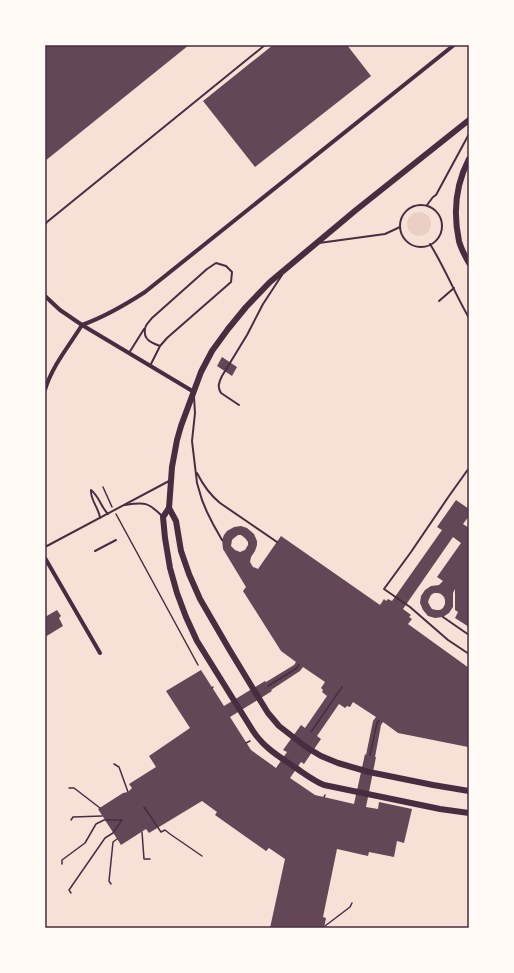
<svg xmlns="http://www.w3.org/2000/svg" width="514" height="973" viewBox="0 0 514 973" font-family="Roboto,sans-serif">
  <rect width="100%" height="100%" fill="#f7e1d7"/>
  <circle fill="#ebcfc5" cx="419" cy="224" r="12"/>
  <g fill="#644757" fill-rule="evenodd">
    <polygon points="45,45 189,45 45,161"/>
    <polygon points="273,45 347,45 371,76 255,167 203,101"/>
    <polygon points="222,357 237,367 232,376 217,366"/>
    <path d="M456 500 469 509V516L463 524 469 528V627L455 618 458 612 455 610V589L453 593V607L449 613 443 617 435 618 428 616 423 610 420 603 421 596 425 590 431 586 439 585 443 581 437 577 461 543 453 537 403 609 411 615 409 617 412 619 408 624 469 668V746L468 747 398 733 383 722 381 725 375 757H376L366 807 378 809 379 802 412 809 404 843 397 841 394 857 369 852 368 856 337 849 323 917 326 918 324 928H270L285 859 269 848 266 851 215 815 217 812 202 801 149 833 146 829 121 845 98 809 123 793 128 792 132 788 129 784 156 767 149 756 190 728 166 691 201 670 224 706 265 681 266 682 294 665 296 662 281 651 243 591 246 587 223 549 222 540 224 535 227 531 234 527 241 526 247 528 254 534 257 541V545L255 551 251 557 250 562 253 567 256 568 258 569 281 536 380 605 384 599 386 601 388 599 392 601 442 530 437 527ZM238 535H241L245 538 248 542V545L245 550 240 552 235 550 231 546 232 540 234 538ZM434 593H438L441 594 444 597 445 600V604L443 608 440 610H436L432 609 430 606 428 602 429 599 431 595ZM303 667 325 682 321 688 323 690 322 692 327 696 305 728 301 725 283 750 287 752 276 768 251 750 230 717 272 691 271 690 300 671ZM353 702 376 717 373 721 366 755 365 754 354 804 315 795 290 778 301 762 304 764 321 739 317 736 339 704 345 708 347 706 350 707Z"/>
    <polygon points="57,610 61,616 59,618 63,626 45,637 45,617"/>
  </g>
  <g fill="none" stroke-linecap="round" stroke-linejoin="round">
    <g stroke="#4a2c40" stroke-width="1.5">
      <polyline points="103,487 112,507"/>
      <polyline points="116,514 198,665"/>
      <polyline points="268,686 297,668 299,664"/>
      <polyline points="212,688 213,687"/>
      <polyline points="311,732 342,687"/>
      <polyline points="246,743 250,741"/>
      <polyline points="370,755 377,723 379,720"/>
      <polyline points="114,764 119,767 128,792"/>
      <polyline points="69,788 74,788 100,808"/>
      <polyline points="324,797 325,795"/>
      <polyline points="144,807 161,832 165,830 170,834 202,856"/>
      <polyline points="71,820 73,817 102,816"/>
      <polyline points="142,832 144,859 150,859"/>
      <polyline points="62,864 62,860 85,843 96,824 104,820 122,820"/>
      <polyline points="111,884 109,881 113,842 117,839"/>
      <polyline points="71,893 69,890 105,838 113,833 122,820"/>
      <polyline points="325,926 350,907 352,903"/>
    </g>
    <g stroke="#4a2c40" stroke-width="2">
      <polyline points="427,205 433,197 436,195 469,134"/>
      <circle cx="421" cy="226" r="21"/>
      <polyline points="45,225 47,222 63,209 265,45"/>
      <polyline points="319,243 385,234 400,227"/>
      <path d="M430 244C445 268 455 294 469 318"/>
      <polyline points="439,301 454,288"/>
      <polyline points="129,353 144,329"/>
      <path d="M150 366 160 346 167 338 231 282 232 272 226 266 216 263 207 269 152 318C150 321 145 325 145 329 143 340 152 343 160 346"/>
      <polyline points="194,397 195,413 192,441 197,483 202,500 207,512 213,524 222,540"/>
      <path d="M239 405 221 393C217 387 219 382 222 376L247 335 263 304 282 275"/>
      <polyline points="469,468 449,496 411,552 384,589 410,607 448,640 469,654"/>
      <path d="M197 473C203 485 209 494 220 503L277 542"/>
      <path d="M125 505C145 502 148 502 162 516"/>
      <path d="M100 518C99 508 90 500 91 490 99 496 101 507 108 514"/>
      <polyline points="45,547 169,481"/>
      <polyline points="95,551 116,540"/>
      <polyline points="443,617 469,635"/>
    </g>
    <g stroke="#4a2c40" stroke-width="4">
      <polyline points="45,296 60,310 82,325 194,392"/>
      <path d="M82 325C104 317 125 305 145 292L454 45"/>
      <path d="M45 390C52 366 69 346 82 325"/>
      <polyline points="45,558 100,653"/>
    </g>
    <g stroke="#4a2c40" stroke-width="6">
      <path d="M469 120 356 210 270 282 246 307 228 329 212 351 201 372 181 426 177 440 172 467 169 508 163 517 165 538 170 568 177 593 186 617 197 641 253 731C264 748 280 757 296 768 305 774 314 781 324 785L440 809 469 813"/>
      <path d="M469 159C456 184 453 213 459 241 461 249 465 256 469 263"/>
      <polyline points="169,508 176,521 181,551 189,574 200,599 229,649 249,682 268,713 279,726 306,747 321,756 338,763 369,772 433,785 469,791"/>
    </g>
  </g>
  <rect width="514" height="973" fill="none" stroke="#fffaf5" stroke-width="92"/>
  <rect x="46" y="46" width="422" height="881" fill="none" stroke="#4a2c40" stroke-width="1.5"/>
</svg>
